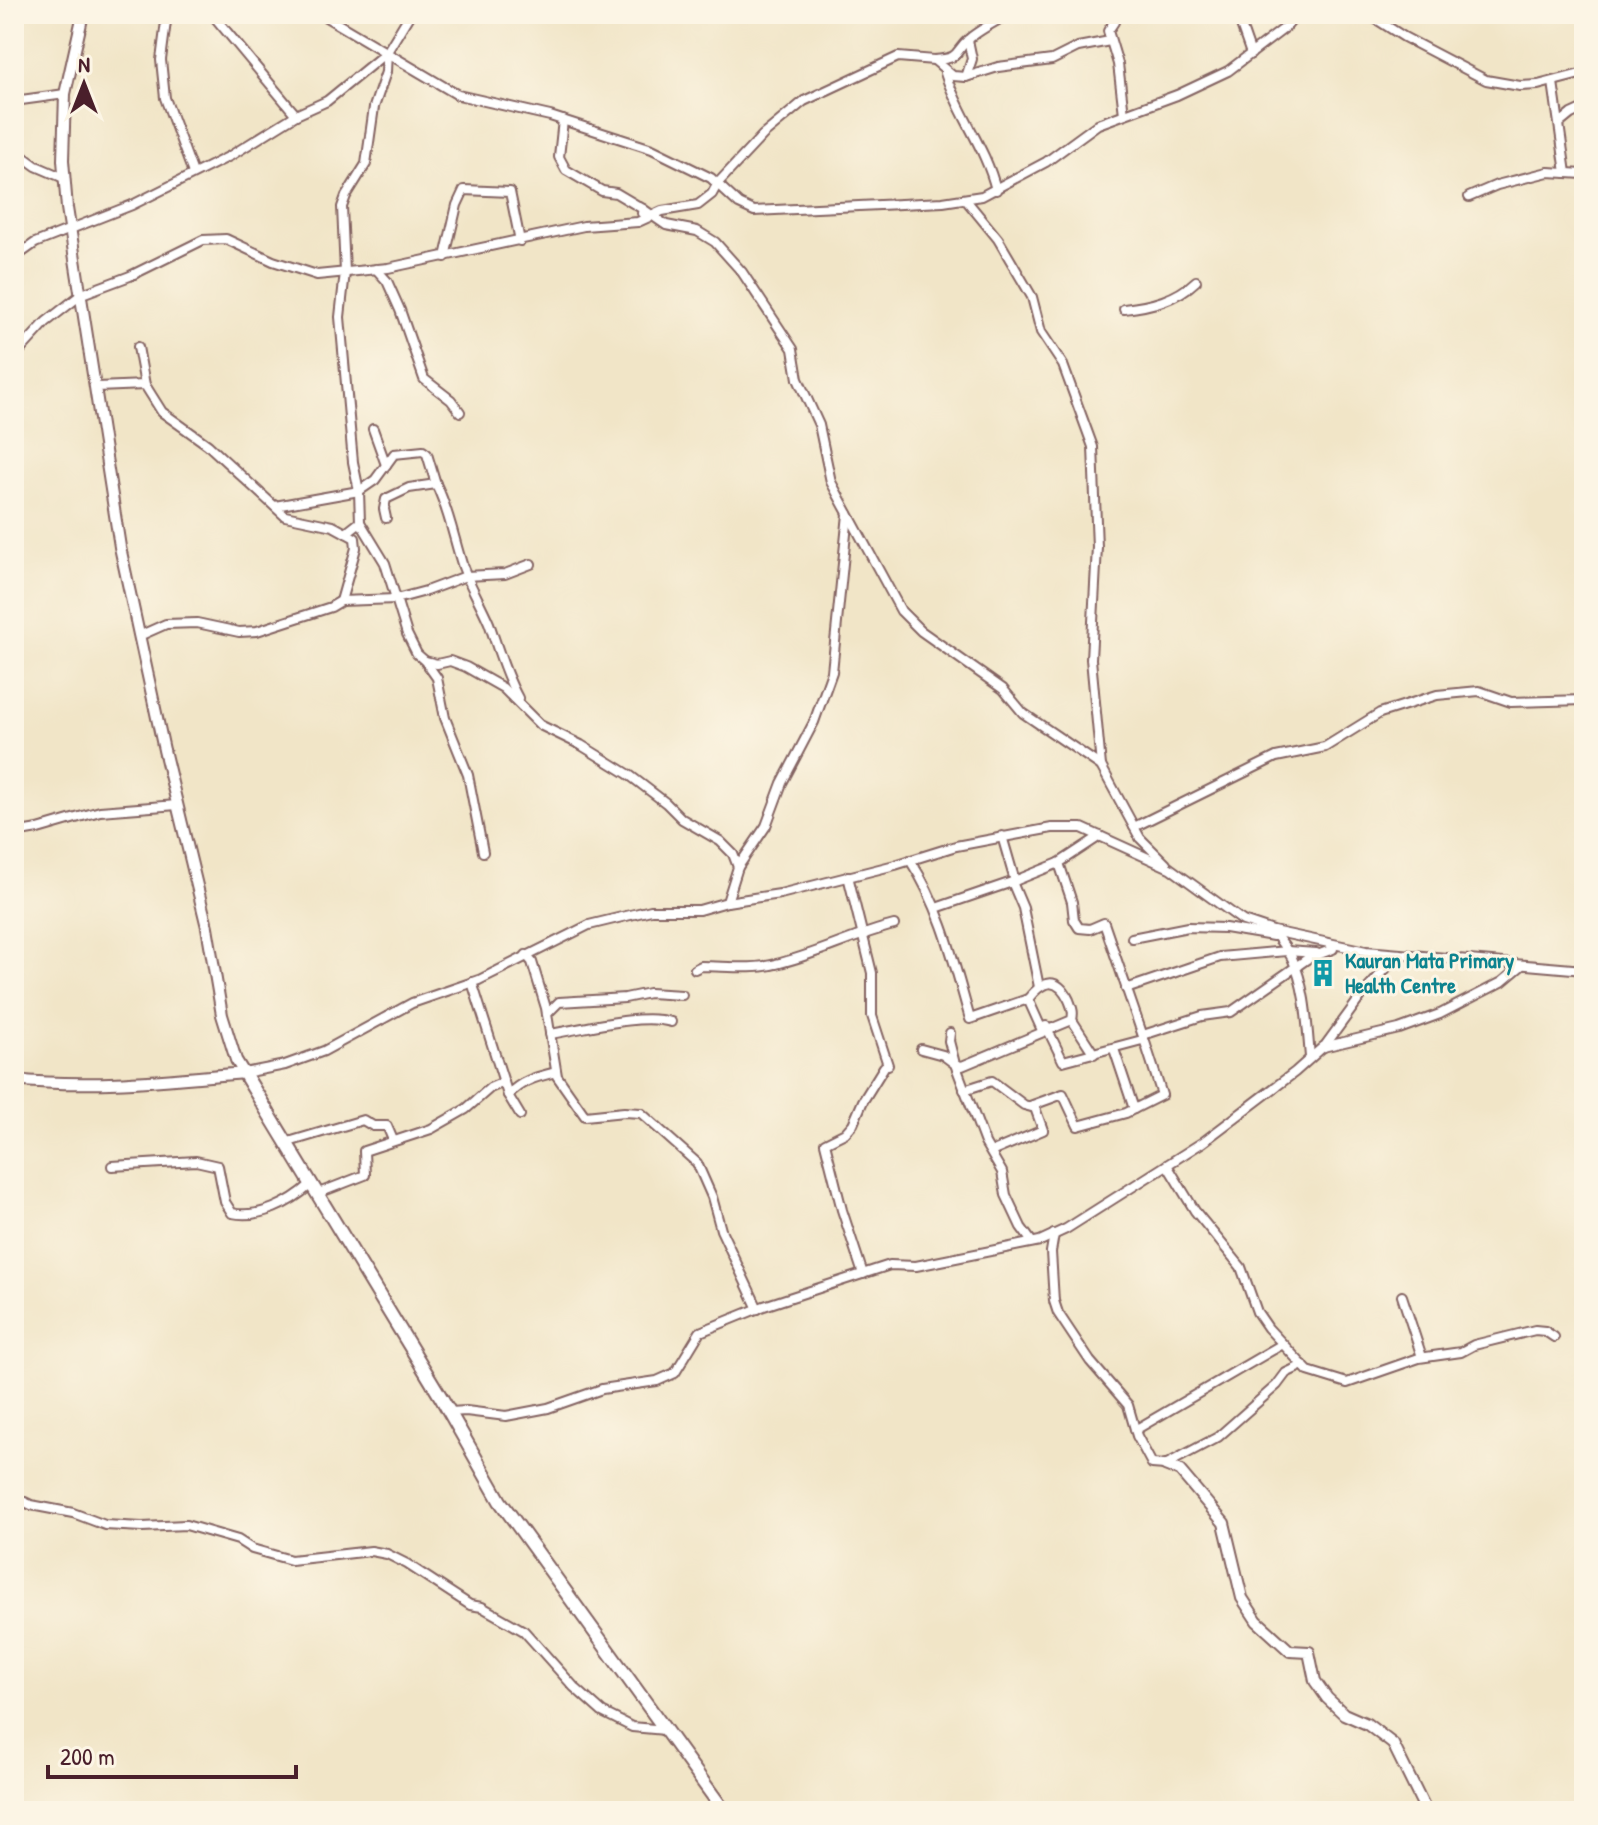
<svg xmlns="http://www.w3.org/2000/svg" width="1598" height="1825" viewBox="0 0 1598 1825" font-family="'Patrick Hand',sans-serif">
  <rect width="100%" height="100%" fill="#fcf5e5"/>
  <filter id="ink" filterUnits="userSpaceOnUse"><feTurbulence type="fractalNoise" baseFrequency=".0125" numOctaves="2"/><feDisplacementMap in="SourceGraphic" scale="16" xChannelSelector="R" yChannelSelector="G"/><feConvolveMatrix kernelMatrix="1 2 1 2 8 2 1 2 1" color-interpolation-filters="sRGB"/></filter>
  <filter id="wash" filterUnits="userSpaceOnUse"><feTurbulence type="fractalNoise" baseFrequency=".006" numOctaves="4" result="noise"/><feDisplacementMap in="SourceGraphic" scale="32" xChannelSelector="R" yChannelSelector="G"/><feGaussianBlur stdDeviation="1.8" result="paint"/><feColorMatrix in="noise" values="0 0 0 0 0 0 0 0 0 0 0 0 0 0 0 0 0 1.4 0 .05"/><feComposite in="paint" operator="in"/></filter>
  <g filter="url(#wash)">
    <rect width="100%" height="100%" fill="#f1e5c7"/>
  </g>
  <g filter="url(#ink)">
    <g fill="none" stroke-linecap="round" stroke-linejoin="round">
      <g stroke="#846462" stroke-width="12">
        <g id="minor">
          <polyline points="167,14 161,60 165,98 193,173"/>
          <polyline points="212,14 296,115"/>
          <polyline points="321,14 458,95 550,116 652,149 711,178 739,204 754,211 943,202 982,196 1046,162 1098,124 1177,95 1228,71 1286,27 1297,14"/>
          <path d="M1009 14C996 21 981 29 970 38 952 53 963 58 934 60L953 76 966 77 998 67 1052 60 1078 47 1110 41"/>
          <polyline points="1114,14 1114,22 1108,31 1118,64 1124,114"/>
          <polyline points="1237,14 1251,54"/>
          <polyline points="1368,14 1404,37 1486,80 1520,86 1538,85 1584,73"/>
          <polyline points="1377,19 1400,14"/>
          <polyline points="387,52 410,14"/>
          <path d="M945 73C958 114 986 148 996 190"/>
          <polyline points="966,77 972,59 968,40"/>
          <polyline points="1553,82 1566,173"/>
          <polyline points="14,101 65,94"/>
          <polyline points="563,120 559,157 566,170 602,191 616,193 643,209 642,213"/>
          <polyline points="1560,123 1571,114 1584,108"/>
          <polyline points="14,150 36,166 64,178"/>
          <polyline points="1469,197 1497,185 1548,172 1584,174"/>
          <polyline points="966,200 998,239 1032,297 1041,332 1063,365 1093,447 1097,547 1091,659 1101,766 1140,838 1166,864"/>
          <polyline points="643,209 666,225 697,231 715,242 742,272 793,349 798,379 819,425 831,482 901,611 921,631 1003,689 1023,713 1101,766"/>
          <polyline points="445,257 457,205 464,190 510,192 520,241"/>
          <polyline points="14,258 35,243 132,205 230,156 296,115 327,101 387,52 386,72 374,107 366,164 346,196 342,207 345,272 340,317 353,462 359,491 275,506"/>
          <polyline points="376,269 387,281 400,310 424,379 451,400 460,412"/>
          <path d="M1124 309C1151 306 1176 300 1196 281"/>
          <polyline points="138,347 145,385"/>
          <polyline points="14,357 46,322 82,294 130,276 203,240 226,239 273,261 317,275 388,268 584,226 638,222 662,211 698,205 712,194 718,183 763,135 804,101 898,57 934,60"/>
          <polyline points="97,387 145,385 162,412 208,445 285,516 333,526 355,538 356,548 341,601"/>
          <polyline points="386,465 394,454 423,451 427,454 436,484"/>
          <path d="M386 518 384 509 386 499 409 488 436 484C449 510 454 540 463 567 470 586 481 604 489 623 498 649 505 674 518 698"/>
          <polyline points="360,522 385,563 407,634 417,654 425,661 437,664 450,661 466,667 503,688 540,725 581,745 628,774 666,803 682,819 720,841 733,854 738,867 727,902"/>
          <polyline points="346,533 360,522 359,491 375,480 386,465 373,429"/>
          <polyline points="139,636 166,624 197,623 239,632 257,631 331,607 341,601 396,599 426,591 466,576 505,574 531,564"/>
          <polyline points="425,661 437,678 445,718 468,775 483,852"/>
          <polyline points="1134,827 1276,757 1325,747 1380,713 1437,695 1479,691 1511,702 1584,700"/>
          <polyline points="14,833 38,829 100,811 177,805"/>
          <polyline points="1002,836 1015,881"/>
          <polyline points="1100,836 1059,863 1072,902 1074,920 1079,928 1090,929 1104,923 1145,1042"/>
          <path d="M910 860C942 909 954 963 970 1019L1028 999 1041 1028 1046 1026 1063 1061 1142 1040 1145 1042 1162 1095 1126 1113 1078 1126 1063 1094 1030 1106"/>
          <polyline points="738,867 766,826 782,783 814,722 832,672 848,514"/>
          <polyline points="848,876 872,973 872,1016 888,1065"/>
          <polyline points="936,908 1012,882"/>
          <path d="M1274 932C1279 940 1287 949 1292 958 1306 988 1307 1025 1310 1057"/>
          <polyline points="1132,938 1188,927 1225,928 1273,936"/>
          <polyline points="526,955 532,962 546,1008 557,1076 585,1116 624,1112 641,1113 697,1163 712,1197 721,1230 758,1309"/>
          <path d="M695 969 701 966C725 966 753 970 776 964 816 955 853 935 894 925"/>
          <polyline points="472,982 508,1095 520,1115"/>
          <polyline points="1039,987 1023,908 1012,882 1059,863"/>
          <polyline points="1126,989 1220,957 1287,951 1316,953"/>
          <polyline points="547,1014 559,1002 625,998 649,993 682,995"/>
          <polyline points="1072,1020 1094,1054"/>
          <path d="M950 1033 949 1041 955 1064 962 1066 1072 1020C1074 1011 1072 1008 1069 1000 1057 976 1043 980 1028 999"/>
          <path d="M550 1034C584 1029 639 1013 671 1022"/>
          <polyline points="1143,1035 1202,1016 1231,1012 1307,959 1333,949 1333,946"/>
          <polyline points="1324,1047 1362,995 1399,954"/>
          <polyline points="921,1049 943,1055 955,1064 985,1143 1002,1172 1006,1195 1021,1227 1032,1242"/>
          <polyline points="1114,1049 1134,1109"/>
          <polyline points="244,1073 285,1065 324,1051 412,1003 479,980 589,925 651,910 699,910 727,902 780,894 895,865 956,846 1052,828 1082,828 1170,868 1243,921 1273,931 1366,951 1584,970"/>
          <polyline points="964,1090 992,1081 1024,1105 1035,1108 1043,1130 991,1152"/>
          <path d="M508 1095C522 1080 537 1077 556 1072"/>
          <polyline points="285,1143 363,1120 373,1126 387,1126 393,1140"/>
          <polyline points="1167,1165 1195,1211 1241,1267 1257,1312 1268,1328 1308,1371 1347,1383 1419,1358 1461,1352 1474,1345 1535,1330 1545,1331 1554,1337"/>
          <path d="M112 1166 196 1161 218 1166 225 1202 232 1213C259 1219 290 1203 310 1185"/>
          <polyline points="316,1194 365,1175 364,1151 431,1129 466,1109 490,1088 504,1082"/>
          <polyline points="1054,1234 1051,1252 1054,1301 1058,1313 1090,1361 1128,1405 1137,1436 1152,1464 1165,1465 1218,1437 1277,1385 1286,1373 1303,1365"/>
          <polyline points="863,1274 842,1210 825,1143 845,1133 853,1124 863,1101 884,1067"/>
          <polyline points="1402,1296 1422,1357"/>
          <polyline points="450,1412 466,1411 506,1416 548,1408 602,1389 657,1381 675,1373 700,1332 764,1306 890,1265 916,1266 1040,1241 1066,1229 1203,1142 1295,1072 1323,1047 1399,1029 1440,1014 1502,982 1521,966"/>
          <polyline points="1135,1430 1281,1345"/>
          <polyline points="14,1497 31,1505 73,1513 105,1525 142,1527 186,1525 238,1540 252,1549 291,1560 371,1551 387,1554 407,1564 470,1605 482,1607 524,1631 574,1687 602,1712 632,1727 665,1730"/>
        </g>
      </g>
      <g stroke="#846462" stroke-width="14">
        <g id="tertiary">
          <path d="M14 1080C90 1088 168 1080 244 1073L236 1060 222 1015 207 927 164 750 120 547 67 208 63 160 65 94 83 14"/>
          <polyline points="1165,1465 1180,1471 1224,1523 1242,1598 1257,1621 1290,1651 1309,1652 1315,1681 1327,1698 1344,1714 1367,1724 1393,1744 1426,1811"/>
        </g>
      </g>
      <g stroke="#846462" stroke-width="16">
        <polyline id="secondary" points="244,1073 442,1399 500,1501 724,1811"/>
      </g>
      <use href="#minor" stroke="#fff" stroke-width="8"/>
      <use href="#tertiary" stroke="#fff" stroke-width="10"/>
      <use href="#secondary" stroke="#fff" stroke-width="12"/>
    </g>
  </g>
  <defs>
    <g id="building-bare" transform="scale(2.16)"><path d="M-4-6H4V6H1V3H-1V6H-4ZM-2.5-4.3h1.7v1.8h-1.7ZM.8-4.3h1.7v1.8H.8ZM-2.5-1h1.7V.8h-1.7ZM.8-1h1.7V.8H.8Z" fill="#0f9aa8" stroke="#fcf5e5" stroke-width="2.5" paint-order="stroke"/></g>
  </defs>
  <g fill-rule="evenodd">
    <use href="#building-bare" x="1323" y="973"/>
  </g>
  <g text-anchor="middle" dominant-baseline="central" stroke-width="6" stroke-linejoin="round" paint-order="stroke">
    <g font-size="22" font-weight="bold" fill="#0d838f" stroke="#fcf5e5" text-anchor="start">
      <text x="1345" y="960">Kauran Mata Primary<tspan x="1345" dy="25">Health Centre</tspan></text>
    </g>
  </g>
  <rect width="1598" height="1825" fill="none" stroke="#fcf5e5" stroke-width="48"/>
  <g transform="translate(84 84)" stroke="#fcf5e5" stroke-width="6" paint-order="stroke">
  <path d="M0-6L14 30L0 20L-14 30Z" fill="#4a1f2b"/>
  <text y="-12" font-size="22" font-weight="bold" text-anchor="middle" fill="#4a1f2b">N</text>
  </g>
  <path d="M48 1765v12h248v-12" fill="none" stroke="#4a1f2b" stroke-width="4"/>
  <text x="60" y="1765" font-size="24" fill="#4a1f2b" stroke="#fcf5e5" stroke-width="6" paint-order="stroke">200 m</text>
</svg>
